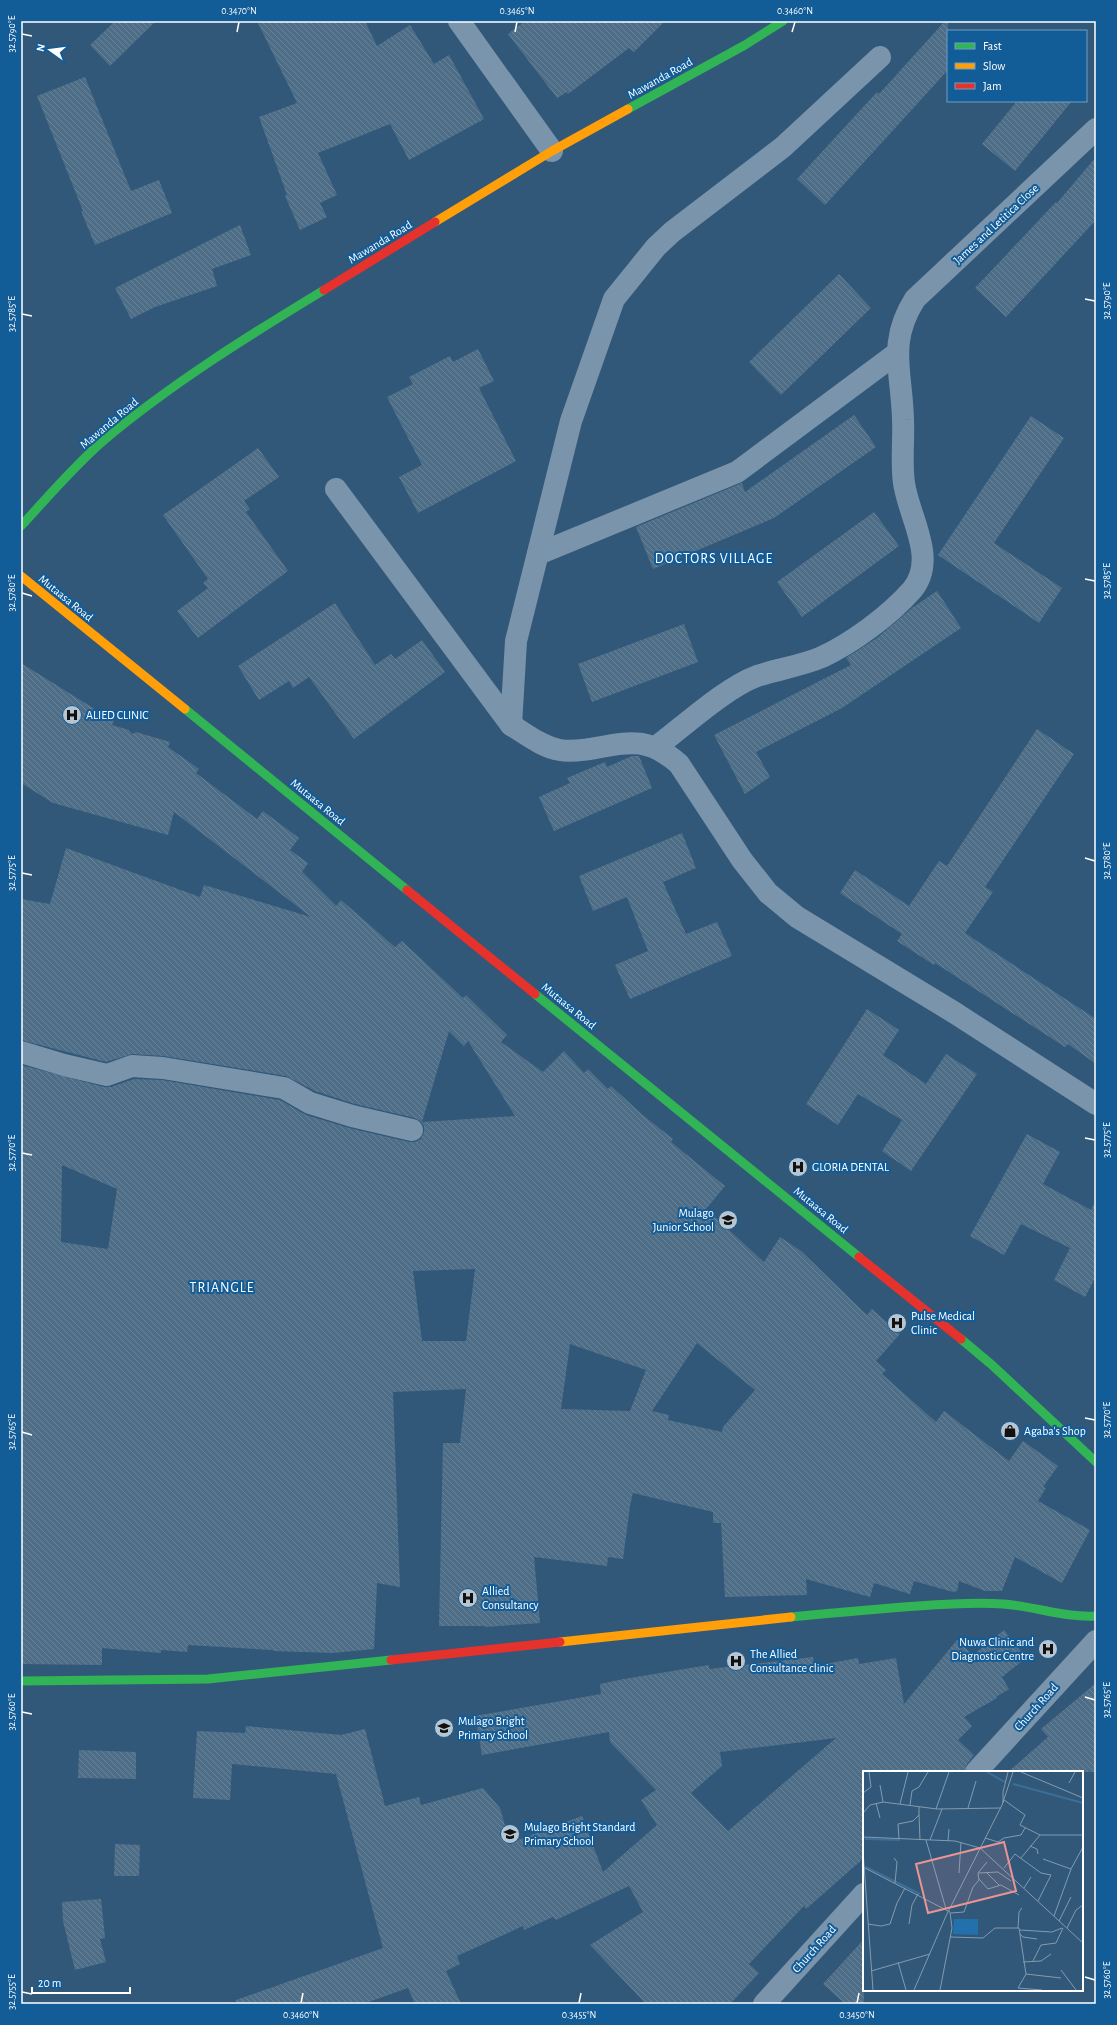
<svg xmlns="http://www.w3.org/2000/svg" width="1117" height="2025" viewBox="0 0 1117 2025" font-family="'Alegreya Sans',sans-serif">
  <defs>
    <pattern id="building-back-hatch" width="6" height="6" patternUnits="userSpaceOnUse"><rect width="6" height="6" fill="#4e6e88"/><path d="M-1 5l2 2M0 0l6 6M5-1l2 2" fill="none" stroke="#69849a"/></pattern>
  </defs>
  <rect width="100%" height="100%" fill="#315879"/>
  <g fill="url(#building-back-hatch)" fill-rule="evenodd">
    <polygon points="115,21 156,21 110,66 90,45"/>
    <polygon points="257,21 365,21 377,46 410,25 434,64 449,55 484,119 409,160 390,124 318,153 337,195 320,203 327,217 300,230 285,196 287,195 259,117 297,103"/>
    <polygon points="525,21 665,21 634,52 629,48 568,94 567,92 557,98 508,34"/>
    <polygon points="945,21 948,21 948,70 825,205 797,179 877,92 879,94"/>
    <polygon points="85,77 131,191 159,180 172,213 95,245 81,211 83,211 37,96"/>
    <polygon points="1017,101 1072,101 1015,171 982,144"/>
    <polygon points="1096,157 1096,220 1006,317 975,288 1056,202 1057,203"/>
    <polygon points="240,225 251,255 212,269 217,286 155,307 131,319 115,288"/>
    <polygon points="839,274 871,308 781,395 749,362"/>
    <polygon points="478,349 494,381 479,388 516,461 418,513 399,477 422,465 387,397 413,384 409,377 450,356 453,362"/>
    <polygon points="854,415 876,447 774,518 653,569 636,527 742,483 745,492"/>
    <polygon points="1031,416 1064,438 994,543 1062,588 1039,623 938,555"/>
    <polygon points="258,448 279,477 244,501 250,509 246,512 288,571 198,638 177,611 208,588 203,583 208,579 163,515"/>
    <polygon points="874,512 899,546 802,617 777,582"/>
    <polygon points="937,591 961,628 842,708 756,752 770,777 745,794 714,735 851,665 846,658 877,638 912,608"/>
    <polygon points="335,603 375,665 391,654 395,659 422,640 445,672 354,739 309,677 293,688 289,681 259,700 238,666"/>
    <polygon points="684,624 698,662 592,702 578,664"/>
    <path d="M21 663 114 721 112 725 129 730 132 734 136 732 170 742 168 747 199 769 196 773 257 819 263 811 299 838 290 850 308 863 302 872 336 906 341 900 395 947 402 941 463 998 466 995 507 1035 501 1042 543 1072 564 1051 584 1073 588 1069 608 1089 611 1086 644 1116 673 1139 671 1142 725 1186 706 1209 764 1262 780 1237 801 1251 867 1315 872 1309 900 1334 876 1361 886 1370 882 1374 936 1422 944 1411 1009 1461 1023 1441 1058 1466 1043 1487 1046 1488 1038 1501 1090 1530 1062 1583 1015 1557 1002 1591H985L959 1581 957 1591 953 1592 914 1581 910 1594 874 1583 870 1597 806 1579 807 1595 725 1597 721 1523H713V1512L633 1493 630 1506 623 1559 608 1557 607 1566 534 1557 540 1623 486 1627V1626H439L443 1443H460L466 1389 393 1392 400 1587 377 1583 374 1649 333 1653 273 1651V1650L188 1645 187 1652 161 1650V1653L102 1648V1665L21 1664V1065L104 1087H111L134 1079 162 1080 280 1100 306 1115 349 1128 409 1142H415L421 1139 424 1132V1126L420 1121 415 1118 355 1104 315 1091 286 1076 164 1056 132 1054 106 1062 21 1040V899L50 904 66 848 200 897 204 885 311 917 174 812 168 835 53 803 21 783ZM449 1031 464 1046 468 1041 515 1116 422 1122ZM62 1165 117 1189 108 1249 61 1242ZM475 1269 466 1341H422L413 1271ZM697 1343 755 1390 723 1427 722 1432 668 1420 669 1415 652 1411ZM570 1344 646 1370 630 1411 561 1409Z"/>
    <polygon points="1037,729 1074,754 985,887 993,892 965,933 1096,1019 1096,1064 1068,1044 1065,1047 935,963 934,965 897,941 902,934 840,893 855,870 909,906 939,861 947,866"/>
    <polygon points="632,756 639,756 652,788 554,831 539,797 570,783 567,778 605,762 607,767"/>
    <polygon points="682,833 696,868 663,882 686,934 717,922 732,956 630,999 615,965 648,951 627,897 593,911 579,876"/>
    <polygon points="867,1009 899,1030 883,1055 926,1084 946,1054 977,1074 911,1171 882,1151 902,1120 858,1094 838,1125 806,1104"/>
    <polygon points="1027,1134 1060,1152 1043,1184 1091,1210 1096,1200 1096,1276 1085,1297 1054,1280 1070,1248 1021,1224 1004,1255 970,1236"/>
    <path d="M1004 1630 1026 1658 1002 1677 1009 1689 996 1697 997 1698 964 1717 972 1726 958 1740 974 1755 967 1764 964 1772H864V1858L806 1909 804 1906 749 1964 759 1973 730 2004H646L590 1945 643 1912 629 1886 556 1920 553 1917 524 1930 523 1926 457 1956 460 1964 446 1971 461 2004H415L408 1988 363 2004H237L236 2000 383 1948 336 1774 232 1764 230 1800 193 1798 197 1731 245 1733 246 1726 341 1735 365 1729 385 1806 419 1797 421 1805 483 1788 500 1808 510 1843 582 1816 603 1872 657 1825 641 1800 656 1790 610 1742 609 1732 482 1755 475 1716 601 1694 600 1684 624 1679 709 1665V1669L813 1657 814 1666 858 1658 859 1664 896 1658 904 1704 957 1640 973 1655ZM836 1738 728 1831 691 1793 722 1766 720 1752Z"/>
    <polygon points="1096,1683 1096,1772 1008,1772 1048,1737 1041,1729"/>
    <polygon points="79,1750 136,1752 136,1779 78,1778"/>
    <polygon points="115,1844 140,1845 139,1876 114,1876"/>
    <polygon points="101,1899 105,1938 100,1939 106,1962 75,1970 63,1921 62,1902"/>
    <polygon points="864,1939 864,2004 845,2004 823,1984"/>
  </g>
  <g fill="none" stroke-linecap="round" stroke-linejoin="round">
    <g stroke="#7a94ab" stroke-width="22">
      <polyline points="459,21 552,151"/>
      <path d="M336 489 511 725C526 734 542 747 560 750 570 752 581 750 590 749 629 742 647 736 679 764L742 860 768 893 797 917 955 1013 1096 1104"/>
      <polyline points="538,554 737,472 897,353"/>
      <polyline points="511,725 516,641 571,421 614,299 656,247 672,232 783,147 880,57"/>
      <path d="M656 747C684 726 725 688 757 676 778 669 801 666 822 657 852 643 889 616 912 590 938 559 909 518 904 483 901 462 904 441 903 420 902 372 887 343 915 299L1096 129"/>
      <polyline points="21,1052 64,1065 107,1075 132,1066 163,1068 284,1088 310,1103 352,1116 412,1130"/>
      <polyline points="976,1772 1096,1641"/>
      <polyline points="764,2004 864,1894"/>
    </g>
    <g stroke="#30b455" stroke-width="9">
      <polyline points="628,109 745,45 783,21"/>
      <path d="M21 526C47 498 74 466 103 441 171 384 248 336 324 290"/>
      <polyline points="185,709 407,890"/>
      <polyline points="535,994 859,1257"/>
      <polyline points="961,1339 992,1365 1096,1462"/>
      <path d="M791 1617C833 1613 875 1609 918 1606 946 1604 974 1602 1003 1604 1034 1606 1065 1618 1096 1616"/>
      <polyline points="21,1681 208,1679 391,1660"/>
    </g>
    <g stroke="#ff9f0a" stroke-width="9">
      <polyline points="435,222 552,151 628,109"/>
      <polyline points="21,576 185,709"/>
      <polyline points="560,1642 791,1617"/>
    </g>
    <g stroke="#e5322d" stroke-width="9">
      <polyline points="324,290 435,222"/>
      <polyline points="407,890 535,994"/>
      <polyline points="859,1257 961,1339"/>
      <polyline points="391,1660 560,1642"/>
    </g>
  </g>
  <path fill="none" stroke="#fff" stroke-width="1.5" d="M237 32 239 22M515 32 517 22M792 32 795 22M22 34 32 36M1085 299 1095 301M22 314 32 316M1085 579 1095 581M22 593 32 596M1085 858 1095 861M22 873 32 875M1085 1138 1095 1140M22 1153 32 1155M1085 1418 1095 1420M22 1432 32 1435M1085 1697 1095 1700M22 1712 32 1714M1085 1977 1095 1980M22 1992 32 1994M301 2003 303 1993M579 2003 581 1993M857 2003 859 1993"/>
  <defs>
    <g id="hospital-disc" transform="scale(1)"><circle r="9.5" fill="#b7c5d0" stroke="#125c98"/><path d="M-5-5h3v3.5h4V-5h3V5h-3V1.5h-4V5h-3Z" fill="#111"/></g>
    <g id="school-disc" transform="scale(1)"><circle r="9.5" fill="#b7c5d0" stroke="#125c98"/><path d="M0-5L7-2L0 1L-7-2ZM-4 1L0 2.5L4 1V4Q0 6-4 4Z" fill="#111"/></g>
    <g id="shop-disc" transform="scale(1)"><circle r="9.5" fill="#b7c5d0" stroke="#125c98"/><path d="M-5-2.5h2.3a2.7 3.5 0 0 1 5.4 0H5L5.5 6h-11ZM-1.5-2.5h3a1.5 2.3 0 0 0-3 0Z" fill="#111"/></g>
  </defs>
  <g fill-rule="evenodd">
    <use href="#hospital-disc" x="72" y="715"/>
    <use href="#hospital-disc" x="798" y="1167"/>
    <use href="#school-disc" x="728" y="1220"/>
    <use href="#hospital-disc" x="897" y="1323"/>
    <use href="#shop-disc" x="1010" y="1431"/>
    <use href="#hospital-disc" x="468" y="1598"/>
    <use href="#hospital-disc" x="1048" y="1649"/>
    <use href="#hospital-disc" x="736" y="1661"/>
    <use href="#school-disc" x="444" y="1728"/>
    <use href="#school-disc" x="510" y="1834"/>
  </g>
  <g text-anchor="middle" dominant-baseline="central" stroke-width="4" stroke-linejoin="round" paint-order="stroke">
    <g font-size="12" fill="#fff" stroke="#125c98">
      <text transform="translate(660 78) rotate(-29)">Mawanda Road</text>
      <text transform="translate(996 224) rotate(-43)">James and Letitica Close</text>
      <text transform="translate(380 242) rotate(-31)">Mawanda Road</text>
      <text transform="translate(109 423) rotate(-40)">Mawanda Road</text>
      <text transform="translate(66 598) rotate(39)">Mutaasa Road</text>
      <text transform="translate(318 802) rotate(39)">Mutaasa Road</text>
      <text transform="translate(569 1006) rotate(39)">Mutaasa Road</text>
      <text transform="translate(821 1210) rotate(39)">Mutaasa Road</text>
      <text transform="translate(1036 1707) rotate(-48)">Church Road</text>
      <text transform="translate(814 1949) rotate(-48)">Church Road</text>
    </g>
    <g font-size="12" fill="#fff" stroke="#125c98" text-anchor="start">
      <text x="86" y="715">ALIED CLINIC</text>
      <text x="812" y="1167">GLORIA DENTAL</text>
      <text x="714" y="1213" text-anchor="end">Mulago<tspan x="714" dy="14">Junior School</tspan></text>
      <text x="911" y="1316">Pulse Medical<tspan x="911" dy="14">Clinic</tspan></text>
      <text x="1024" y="1431">Agaba's Shop</text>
      <text x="482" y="1591">Allied<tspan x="482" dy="14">Consultancy</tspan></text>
      <text x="1034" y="1642" text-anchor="end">Nuwa Clinic and<tspan x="1034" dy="14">Diagnostic Centre</tspan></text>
      <text x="750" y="1654">The Allied<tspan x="750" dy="14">Consultance clinic</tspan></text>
      <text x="458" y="1721">Mulago Bright<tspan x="458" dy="14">Primary School</tspan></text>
      <text x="524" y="1827">Mulago Bright Standard<tspan x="524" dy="14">Primary School</tspan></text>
    </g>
    <g font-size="14" letter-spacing="1" fill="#fff" stroke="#125c98">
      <text x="714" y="559">DOCTORS VILLAGE</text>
      <text x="222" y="1288">TRIANGLE</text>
    </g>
  </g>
  <g transform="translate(863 1771)">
    <rect width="220" height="220" fill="#315879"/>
    <path d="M91 148H115V164L90 163Z" fill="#2271ad"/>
    <path fill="none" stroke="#3b6f99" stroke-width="2" d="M124 1 142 11M150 13 220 32M2 68 37 69M3 96 57 123"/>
    <path fill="none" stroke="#839baf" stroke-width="1" d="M158 1 220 27M206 12 212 1M17 14 20 31M0 22 8 16 6 1M141 29 162 44 157 54 177 64M13 32 17 47M140 32V21L145 1M37 33 45 1M47 34 49 20 56 16 65 1M105 37 113 10M73 38 86 1M0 42 7 34 20 31 74 38 138 37M56 44 57 69M0 66 92 70 117 77 220 172M122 67 135 71 141 67 158 64 162 57M36 68 35 53 50 50 56 44V36M63 69 83 138M67 69 79 38M85 70 86 58M167 75 174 78 175 83M0 80 10 219M31 87 34 91 32 112M158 87 177 64H220M180 88 208 98M0 96 87 141M141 97 152 83 178 102 188 104 175 130M123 101 136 114M96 102 98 71M116 102 135 101 148 110M116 108 125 118 138 114 156 124M161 117 168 106M88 142 101 141 110 116 116 109 115 102 124 91M191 145 208 98 220 76M196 150 208 126M5 153 18 155 27 153 34 132 42 117M46 153 49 134 55 123M155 157 156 141 159 137M204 157 213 139 220 134M157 159 189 161 199 157M157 163 160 166 174 168M87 166 120 167 132 157H156L163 203 155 217 179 219M220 176V193M170 190 178 174 193 172 200 157M35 191 43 219M160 191 178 190 188 183M198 199 213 219M8 200 67 183M163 203 198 207M51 219 83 145 139 34 150 1M77 219 89 157 87 141"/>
    <path fill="#ea9494" fill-opacity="0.15" stroke="#ea9494" stroke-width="2" d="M141 71 153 120 65 142 53 93Z"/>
    <rect width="220" height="220" fill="none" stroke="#fff" stroke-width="2"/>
  </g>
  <rect width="1117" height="2025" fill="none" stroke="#125c98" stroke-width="44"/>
  <rect x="947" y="30" width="140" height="72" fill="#125c98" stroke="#719dc1"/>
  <rect x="955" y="43" width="20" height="6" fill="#30b455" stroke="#719dc1"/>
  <text x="983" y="50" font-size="12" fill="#ffffff">Fast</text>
  <rect x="955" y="63" width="20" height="6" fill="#ff9f0a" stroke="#719dc1"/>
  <text x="983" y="70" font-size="12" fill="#ffffff">Slow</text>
  <rect x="955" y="83" width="20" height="6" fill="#e5322d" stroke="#719dc1"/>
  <text x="983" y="90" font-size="12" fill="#ffffff">Jam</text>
  <g transform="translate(50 50) rotate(284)" stroke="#125c98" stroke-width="3" paint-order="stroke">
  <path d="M0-3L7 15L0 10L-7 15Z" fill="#ffffff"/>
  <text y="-6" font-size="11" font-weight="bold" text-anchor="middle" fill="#ffffff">N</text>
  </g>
  <path d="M32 1987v6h98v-6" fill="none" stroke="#ffffff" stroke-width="2"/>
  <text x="38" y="1987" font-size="12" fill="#ffffff" stroke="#125c98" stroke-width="3" paint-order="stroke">20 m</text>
  <rect x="22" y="22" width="1073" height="1981" fill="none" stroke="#fff" stroke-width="1.5"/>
  <g font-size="10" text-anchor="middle" fill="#fff">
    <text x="239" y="14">0.3470°N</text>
    <text x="517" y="14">0.3465°N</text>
    <text x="795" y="14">0.3460°N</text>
    <text transform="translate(11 34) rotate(-90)" y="4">32.5790°E</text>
    <text transform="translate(1106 301) rotate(-90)" y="4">32.5790°E</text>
    <text transform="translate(11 314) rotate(-90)" y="4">32.5785°E</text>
    <text transform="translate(1106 581) rotate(-90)" y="4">32.5785°E</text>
    <text transform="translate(11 593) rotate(-90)" y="4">32.5780°E</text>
    <text transform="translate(1106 861) rotate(-90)" y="4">32.5780°E</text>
    <text transform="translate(11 873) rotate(-90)" y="4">32.5775°E</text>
    <text transform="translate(1106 1140) rotate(-90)" y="4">32.5775°E</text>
    <text transform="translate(11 1153) rotate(-90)" y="4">32.5770°E</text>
    <text transform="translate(1106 1420) rotate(-90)" y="4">32.5770°E</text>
    <text transform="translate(11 1432) rotate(-90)" y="4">32.5765°E</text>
    <text transform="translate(1106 1700) rotate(-90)" y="4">32.5765°E</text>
    <text transform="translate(11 1712) rotate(-90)" y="4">32.5760°E</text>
    <text transform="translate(1106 1980) rotate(-90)" y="4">32.5760°E</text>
    <text transform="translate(11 1992) rotate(-90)" y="4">32.5755°E</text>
    <text x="301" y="2018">0.3460°N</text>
    <text x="579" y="2018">0.3455°N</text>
    <text x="857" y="2018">0.3450°N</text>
  </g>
</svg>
